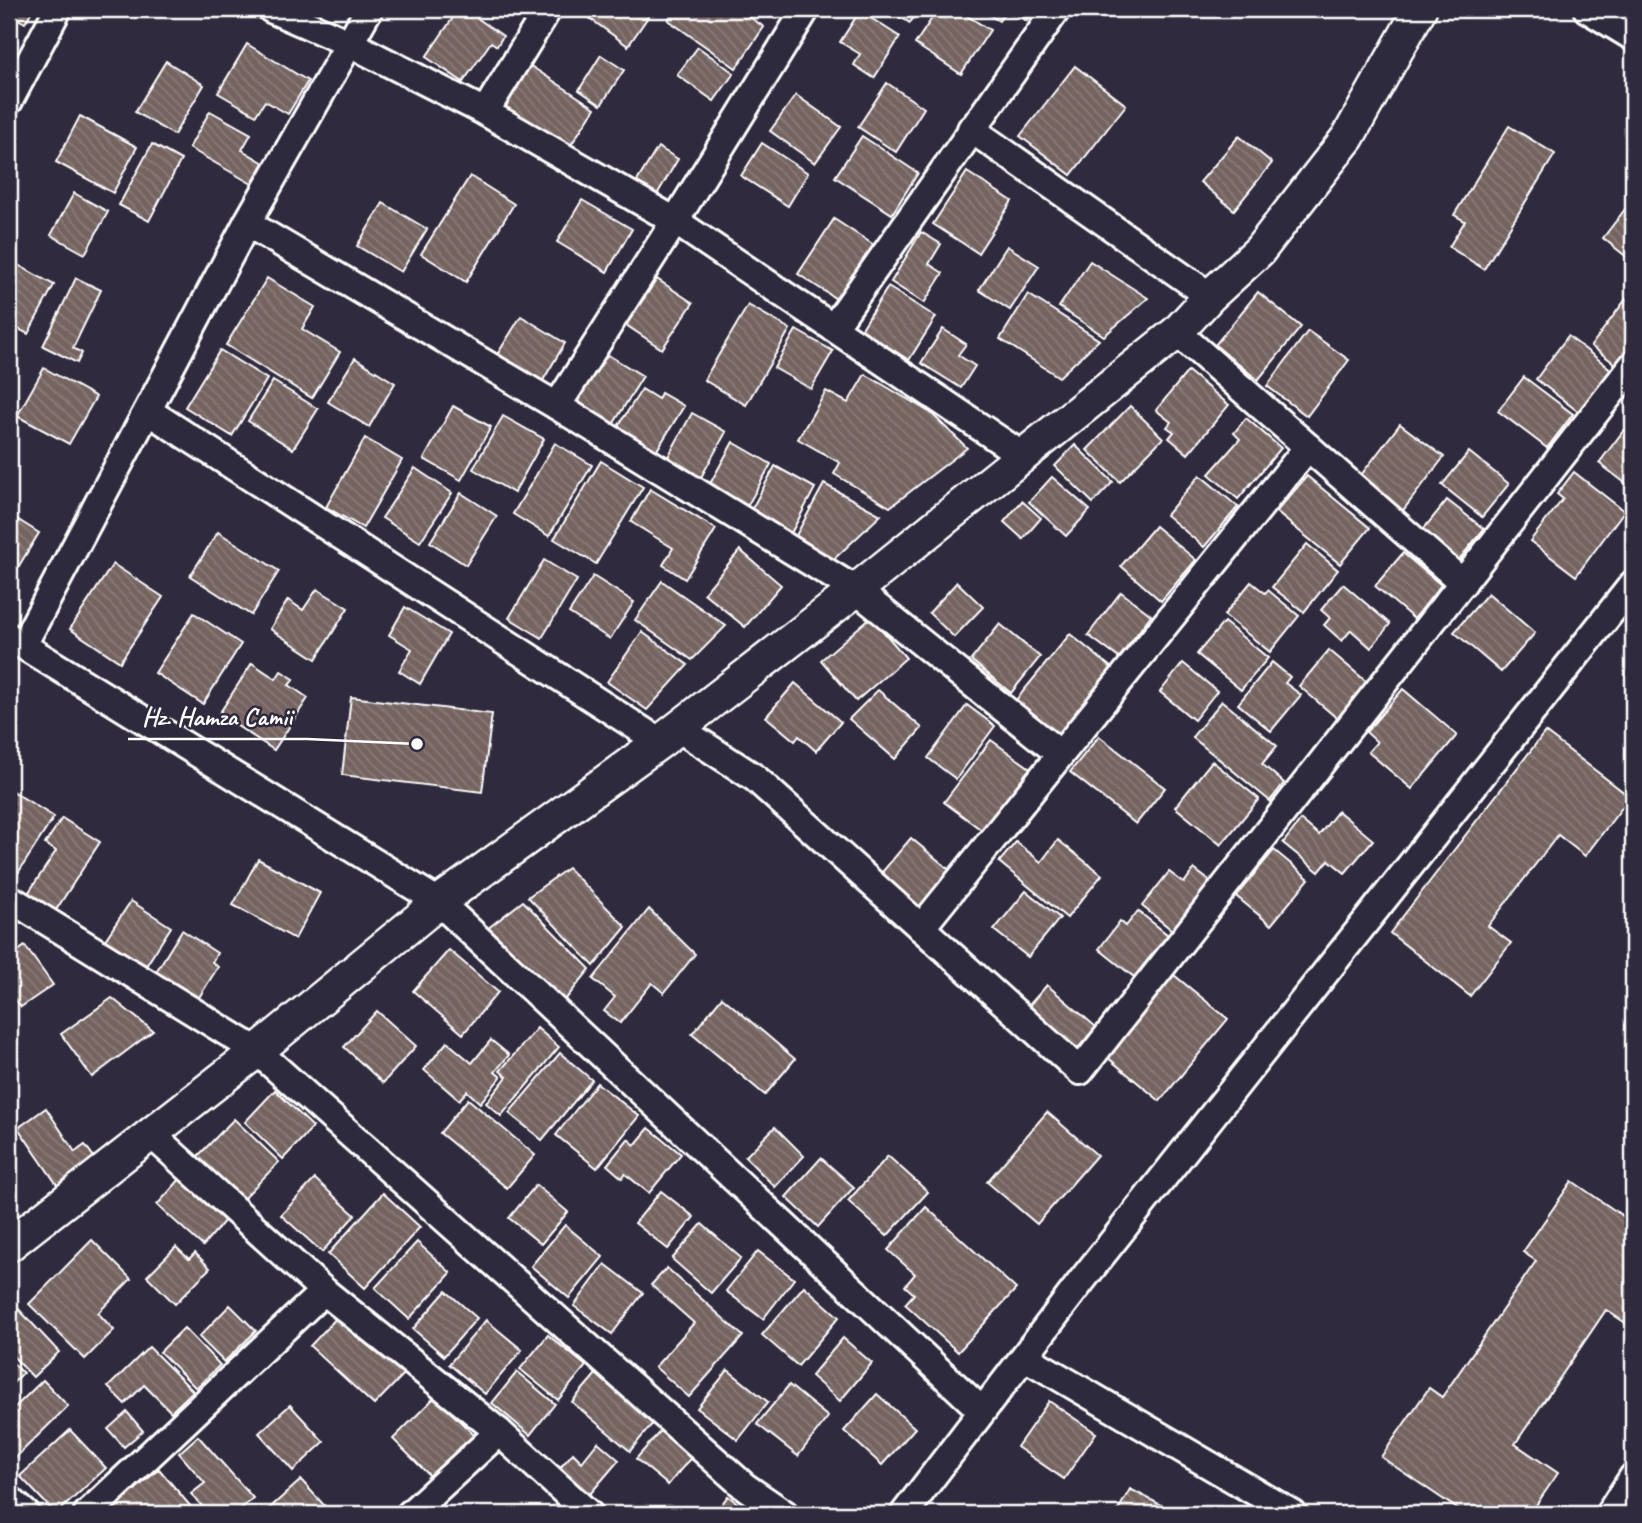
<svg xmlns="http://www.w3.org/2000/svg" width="1642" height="1523" viewBox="0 0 1642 1523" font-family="Caveat,sans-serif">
  <defs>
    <pattern id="building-back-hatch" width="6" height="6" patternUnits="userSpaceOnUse" patternTransform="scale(1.75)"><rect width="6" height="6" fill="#746461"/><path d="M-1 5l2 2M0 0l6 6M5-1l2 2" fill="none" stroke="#897b79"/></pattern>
  </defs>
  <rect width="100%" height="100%" fill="#2f2a3d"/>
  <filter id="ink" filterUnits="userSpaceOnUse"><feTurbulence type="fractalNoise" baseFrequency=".0143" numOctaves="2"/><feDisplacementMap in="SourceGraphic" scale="14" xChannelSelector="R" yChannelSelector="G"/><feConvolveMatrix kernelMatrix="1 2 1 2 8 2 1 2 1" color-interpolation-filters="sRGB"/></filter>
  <g filter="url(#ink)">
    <g fill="url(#building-back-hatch)" stroke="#fff" stroke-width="2">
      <polygon points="9,9 33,9 25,23 9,14"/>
      <polygon points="459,9 464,9 503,36 497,46 491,42 463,82 426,57"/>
      <polygon points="577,9 643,9 650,14 628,46"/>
      <polygon points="675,9 738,9 764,27 736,68 668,20"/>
      <polygon points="888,9 919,9 910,23"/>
      <polygon points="938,9 956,9 990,30 961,74 915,44"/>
      <polygon points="979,9 1007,9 999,21"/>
      <polygon points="1007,9 1034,9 1027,21"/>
      <polygon points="1617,9 1633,9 1633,21"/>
      <polygon points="860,11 900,37 874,78 854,65 860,54 840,42"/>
      <polygon points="247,44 308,81 288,114 265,101 256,115 218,93"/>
      <polygon points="698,47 734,73 714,101 677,75"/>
      <polygon points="601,55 624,70 601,105 579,90"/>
      <polygon points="166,61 204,85 174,135 135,112"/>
      <polygon points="526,63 595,108 567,151 498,106"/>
      <polygon points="1075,66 1126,105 1071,175 1020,136"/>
      <polygon points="887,83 924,108 896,152 858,127"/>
      <polygon points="796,95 841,127 815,163 770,131"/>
      <polygon points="210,111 251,134 242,150 264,163 252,184 189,148"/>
      <polygon points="80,116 137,147 113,193 56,162"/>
      <polygon points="1509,126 1555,154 1484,269 1449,247 1465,221 1454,215"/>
      <polygon points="862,136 918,173 892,214 835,177"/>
      <polygon points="1239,136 1272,163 1234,210 1200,182"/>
      <polygon points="762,143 808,173 788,206 741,176"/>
      <polygon points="152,144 181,160 149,221 119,205"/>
      <polygon points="658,147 678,159 652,203 631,191"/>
      <polygon points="967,172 1012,201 978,253 933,224"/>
      <polygon points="470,176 514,204 466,282 421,254"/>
      <polygon points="74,193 108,212 85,254 51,235"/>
      <polygon points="582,200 632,229 607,272 557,242"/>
      <polygon points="1632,200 1633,201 1633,262 1603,238"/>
      <polygon points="383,203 427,229 401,272 357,246"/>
      <polygon points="834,219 877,247 841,302 798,274"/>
      <polygon points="921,232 941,244 929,264 943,273 924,303 891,282"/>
      <polygon points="1007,246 1039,266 1010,310 979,290"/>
      <polygon points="9,260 54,285 28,334 9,324"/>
      <polygon points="1090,261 1148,298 1104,336 1059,307"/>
      <polygon points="76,278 101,290 73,348 82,353 77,363 43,346"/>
      <polygon points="267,278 315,307 302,329 340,352 312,398 226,345"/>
      <polygon points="657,279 693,303 662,349 626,325"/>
      <polygon points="888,287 936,317 909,360 861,330"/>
      <polygon points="1258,292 1301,327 1258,380 1215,345"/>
      <polygon points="1028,294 1099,340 1059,377 1000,339"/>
      <polygon points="1626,299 1633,304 1633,344 1617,365 1591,346"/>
      <polygon points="748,305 790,329 746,405 704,380"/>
      <polygon points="521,316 565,343 542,382 497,355"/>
      <polygon points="943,329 966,344 958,355 975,366 961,388 921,363"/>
      <polygon points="796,330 833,351 811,389 774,368"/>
      <polygon points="1308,331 1349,360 1307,416 1267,386"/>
      <polygon points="1568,336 1612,370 1580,413 1536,379"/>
      <polygon points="220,350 267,379 232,436 185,407"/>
      <polygon points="600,350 643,376 609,431 566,404"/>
      <polygon points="355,358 395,383 369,427 328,402"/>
      <polygon points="44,368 96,397 69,444 17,416"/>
      <polygon points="1188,371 1229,405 1188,454 1169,438 1174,432 1167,427 1171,422 1156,410"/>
      <polygon points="865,374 931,413 967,448 890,507 834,474 840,463 798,439 826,391 848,403"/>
      <polygon points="1524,377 1573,414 1547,448 1498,411"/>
      <polygon points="273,381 318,409 293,449 248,421"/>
      <polygon points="642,389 658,399 661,393 684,406 652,458 613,434"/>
      <polygon points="453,406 491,427 461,480 424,459"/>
      <polygon points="1130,406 1163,438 1120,482 1087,450"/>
      <polygon points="692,413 726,432 699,481 665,462"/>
      <polygon points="503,416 544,439 514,493 473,469"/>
      <polygon points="1246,418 1281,448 1238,499 1209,474 1240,439 1234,433"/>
      <polygon points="1400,424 1444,457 1401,513 1358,479"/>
      <polygon points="1624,430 1633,437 1633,489 1599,463"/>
      <polygon points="365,438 402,460 363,528 326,507"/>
      <polygon points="733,442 771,464 744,512 706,491"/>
      <polygon points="555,443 592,465 549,536 513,514"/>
      <polygon points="1075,445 1113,482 1093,503 1055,466"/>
      <polygon points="1469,452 1509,484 1482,517 1442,485"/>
      <polygon points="601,461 643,487 596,564 554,539"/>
      <polygon points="775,466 815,488 789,537 749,514"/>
      <polygon points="415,468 452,493 420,542 382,518"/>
      <polygon points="1574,472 1624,511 1576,576 1530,541 1563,499 1557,494"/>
      <polygon points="1200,475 1238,507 1204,547 1166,515"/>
      <polygon points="1307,476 1370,528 1340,564 1276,512"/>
      <polygon points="1052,477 1090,510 1066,536 1029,502"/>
      <polygon points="824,484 881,515 833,560 794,539"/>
      <polygon points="650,489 716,529 685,579 663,565 673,548 631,522"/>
      <polygon points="461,493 497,516 466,565 430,542"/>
      <polygon points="1447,500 1484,529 1457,562 1421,532"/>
      <polygon points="1022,501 1041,518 1023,539 1004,522"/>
      <polygon points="9,514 39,533 9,582"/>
      <polygon points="1155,526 1196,560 1161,601 1121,566"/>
      <polygon points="218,532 279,571 251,615 190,576"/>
      <polygon points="1307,544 1338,570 1304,612 1272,587"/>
      <polygon points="740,550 781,585 745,627 704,593"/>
      <polygon points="1403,553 1441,585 1414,619 1375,586"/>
      <polygon points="544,560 577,580 542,638 509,618"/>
      <polygon points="113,564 163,597 120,662 70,629"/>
      <polygon points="593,576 634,602 610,639 569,613"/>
      <polygon points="662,581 726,626 692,660 635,620"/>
      <polygon points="957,582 983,607 954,637 929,613"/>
      <polygon points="1251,582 1265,593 1268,590 1299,616 1270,652 1224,615"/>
      <polygon points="1343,584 1390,624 1371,648 1351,630 1342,641 1324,625 1330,618 1321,610"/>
      <polygon points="317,589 348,608 316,659 270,629 288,600 303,610"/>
      <polygon points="1121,592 1151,615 1119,658 1088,635"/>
      <polygon points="1488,593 1535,633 1501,672 1454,632"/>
      <polygon points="405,607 449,634 420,684 399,671 412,649 389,635"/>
      <polygon points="194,613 241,644 203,704 155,673"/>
      <polygon points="871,617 906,658 856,701 821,660"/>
      <polygon points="1224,622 1268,658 1241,690 1197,654"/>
      <polygon points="1000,624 1040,657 1011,693 971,660"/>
      <polygon points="642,632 688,665 647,710 607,682"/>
      <polygon points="1070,634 1113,669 1060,735 1016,700"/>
      <polygon points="1329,650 1368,683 1339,720 1299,686"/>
      <polygon points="1272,662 1290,677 1285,683 1301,695 1271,731 1238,704"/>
      <polygon points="252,663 276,679 281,671 294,679 289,685 308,698 274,750 219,714"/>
      <polygon points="1183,663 1217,691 1194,720 1160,692"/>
      <polygon points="795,683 841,722 816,751 799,736 795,741 766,717"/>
      <polygon points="1403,689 1457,735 1412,789 1368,752 1377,742 1366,732"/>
      <polygon points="878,690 922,728 895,759 849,719"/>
      <polygon points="351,697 492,714 482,792 342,775"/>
      <polygon points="1222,701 1277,746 1262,764 1284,783 1270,801 1192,737"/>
      <polygon points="967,705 995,726 956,779 928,758"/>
      <polygon points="1545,732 1630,797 1585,856 1558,835 1488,926 1511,943 1470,996 1390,933"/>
      <polygon points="1099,736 1165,788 1136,824 1070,772"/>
      <polygon points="991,740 1030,768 983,831 944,802"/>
      <polygon points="1212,761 1259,799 1221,845 1175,807"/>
      <polygon points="9,789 54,817 11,884 9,882"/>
      <polygon points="1338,811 1373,840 1345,873 1329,860 1319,872 1283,843 1301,820 1319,835"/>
      <polygon points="62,818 100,842 54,913 27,895 56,851 45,844"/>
      <polygon points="911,838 951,871 917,911 877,878"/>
      <polygon points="1058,840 1102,875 1067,918 999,862 1016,842 1041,862"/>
      <polygon points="1274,850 1309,879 1271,925 1236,896"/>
      <polygon points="258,859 320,893 295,939 233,905"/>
      <polygon points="568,868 626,927 594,966 528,897"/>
      <polygon points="1194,869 1211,882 1172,930 1142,906 1169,872 1184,883"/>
      <polygon points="1026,891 1060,918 1028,957 994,930"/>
      <polygon points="131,901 171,927 142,972 101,946"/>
      <polygon points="523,901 590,969 565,1000 487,929"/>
      <polygon points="649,909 695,954 664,993 652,983 620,1023 604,1011 615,997 593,979"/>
      <polygon points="1138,911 1168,935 1134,977 1099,949 1120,921 1126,926"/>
      <polygon points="182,930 217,953 212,962 218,967 196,1002 154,975"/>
      <polygon points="25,946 53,985 21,1007 9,991 9,958"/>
      <polygon points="449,950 498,992 463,1034 413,991"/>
      <polygon points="1174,975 1228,1019 1160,1101 1107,1057"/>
      <polygon points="1047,985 1096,1027 1074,1053 1024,1011"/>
      <polygon points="722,997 795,1059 765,1095 692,1034"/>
      <polygon points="112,998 153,1031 92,1077 61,1034"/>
      <polygon points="377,1011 416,1046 383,1083 344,1047"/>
      <polygon points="537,1028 559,1047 501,1116 486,1103 507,1077 500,1071"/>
      <polygon points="491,1040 509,1055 495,1072 501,1077 480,1103 467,1091 459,1100 424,1070 447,1042 472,1063"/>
      <polygon points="560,1053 592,1080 542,1140 509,1113"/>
      <polygon points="597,1083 639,1116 597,1168 556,1135"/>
      <polygon points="275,1090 313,1127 283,1159 245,1122"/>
      <polygon points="468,1099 535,1155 507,1188 440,1133"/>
      <polygon points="46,1108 75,1152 85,1145 96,1160 58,1186 18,1128"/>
      <polygon points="1047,1112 1097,1155 1037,1224 987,1182"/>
      <polygon points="234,1119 279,1162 241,1201 196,1158"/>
      <polygon points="775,1127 804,1156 775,1187 745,1157"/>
      <polygon points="649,1128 681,1154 649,1193 625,1174 622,1178 607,1165 628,1139 635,1145"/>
      <polygon points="888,1156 928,1192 887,1236 848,1201"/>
      <polygon points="821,1158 854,1187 818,1227 786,1197"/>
      <polygon points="181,1178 226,1219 203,1246 157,1205"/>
      <polygon points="315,1179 355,1215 322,1252 281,1215"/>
      <polygon points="1572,1181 1633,1223 1633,1328 1606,1310 1515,1444 1558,1473 1530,1514 1465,1514 1381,1457 1429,1388 1442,1397 1536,1261 1523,1252"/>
      <polygon points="536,1185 568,1212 541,1244 509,1218"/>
      <polygon points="661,1191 694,1217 668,1249 635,1223"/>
      <polygon points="383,1193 420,1227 365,1288 328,1254"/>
      <polygon points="926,1207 1016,1289 958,1352 905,1304 914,1294 905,1286 915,1274 888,1250"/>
      <polygon points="702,1224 741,1258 711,1293 672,1259"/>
      <polygon points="565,1225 603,1257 569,1298 531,1266"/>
      <polygon points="92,1240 131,1279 98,1313 114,1330 85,1359 29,1304"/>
      <polygon points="417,1242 451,1273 409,1319 375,1288"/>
      <polygon points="176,1247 189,1259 195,1253 210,1268 175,1304 147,1276"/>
      <polygon points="758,1251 794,1279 763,1319 726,1291"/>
      <polygon points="605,1264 643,1293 612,1334 574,1306"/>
      <polygon points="667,1268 743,1336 689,1397 655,1367 694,1323 651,1285"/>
      <polygon points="804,1286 839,1317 798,1366 762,1335"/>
      <polygon points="446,1291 477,1318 444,1356 413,1329"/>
      <polygon points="12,1302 59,1352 33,1377 9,1352 9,1306"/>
      <polygon points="230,1305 256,1331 224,1362 199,1337"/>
      <polygon points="342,1312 406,1372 374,1405 310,1346"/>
      <polygon points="486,1320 522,1350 485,1394 449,1364"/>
      <polygon points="184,1328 220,1365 196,1388 160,1352"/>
      <polygon points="548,1335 586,1366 558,1400 520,1369"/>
      <polygon points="843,1338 872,1363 840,1401 811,1376"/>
      <polygon points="149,1347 193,1391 171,1412 144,1385 125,1404 108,1387"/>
      <polygon points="9,1359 23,1373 9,1387"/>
      <polygon points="728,1370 768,1402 738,1440 697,1408"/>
      <polygon points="517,1372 555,1404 530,1435 492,1403"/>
      <polygon points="596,1374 654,1422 630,1451 572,1402"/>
      <polygon points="43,1380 68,1406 9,1464 9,1413"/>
      <polygon points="789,1385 828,1417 798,1456 757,1424"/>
      <polygon points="877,1394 915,1428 882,1465 844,1431"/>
      <polygon points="435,1397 476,1437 434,1480 393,1439"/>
      <polygon points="1049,1401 1096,1433 1064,1479 1017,1447"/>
      <polygon points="290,1405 324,1442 293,1471 259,1433"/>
      <polygon points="127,1412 143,1431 124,1447 108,1429"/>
      <polygon points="663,1428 694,1454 668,1485 636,1459"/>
      <polygon points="70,1430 106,1468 56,1514 20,1476"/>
      <polygon points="198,1436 253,1498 235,1514 209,1514 191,1494 205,1483 179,1453"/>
      <polygon points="598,1442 619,1460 590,1494 559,1469 573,1453 582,1462"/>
      <polygon points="159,1469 197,1514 155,1514 152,1510 148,1514 107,1514"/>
      <polygon points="301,1480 332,1514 263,1514"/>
      <polygon points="1130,1489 1178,1514 1116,1514"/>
      <polygon points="728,1496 748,1511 745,1514 714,1514"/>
    </g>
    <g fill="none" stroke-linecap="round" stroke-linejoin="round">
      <g stroke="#fff" stroke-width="32">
        <g id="minor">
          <polyline points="271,9 351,44 485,112 675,221 1023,456"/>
          <polyline points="1587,9 1633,37"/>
          <polyline points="9,101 58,9"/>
          <polyline points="485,112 548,9"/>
          <polyline points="971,129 1210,296"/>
          <polyline points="247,223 557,406 856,590 1060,754"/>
          <polyline points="834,327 1057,9"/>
          <polyline points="1177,332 1463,583"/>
          <polyline points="557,406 675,221 806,9"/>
          <polyline points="148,411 660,742"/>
          <polyline points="9,637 439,902 981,1410"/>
          <polyline points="23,645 247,223 369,9"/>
          <polyline points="678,728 755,778 1080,1071 1633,365"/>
          <polyline points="9,898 257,1051 744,1486 785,1514"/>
          <polyline points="921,928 1308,447"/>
          <polyline points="151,1134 324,1291 499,1432 589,1514"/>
          <polyline points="1025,1357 1293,1514"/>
          <polyline points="9,1499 26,1514"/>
          <polyline points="87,1514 324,1291"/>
          <polyline points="410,1514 499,1432"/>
          <polyline points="904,1514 1083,1279 1633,584"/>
          <polyline points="1609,1514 1633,1477"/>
        </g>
      </g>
      <g stroke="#fff" stroke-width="37">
        <polyline id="tertiary" points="9,1245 257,1051 439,902 660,742 856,590 1177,332 1210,296 1259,251 1348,137 1420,9"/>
      </g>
      <use href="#minor" stroke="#2f2a3d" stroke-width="26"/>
      <use href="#tertiary" stroke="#2f2a3d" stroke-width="32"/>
    </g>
  </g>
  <path fill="none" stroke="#fff" stroke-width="2.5" d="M417 744L307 739H128"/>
  <circle fill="#fff" stroke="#2f2a3d" stroke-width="2.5" cx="417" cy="744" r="7"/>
  <g font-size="26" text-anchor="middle" font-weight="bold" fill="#fff" stroke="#2f2a3d" stroke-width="5" stroke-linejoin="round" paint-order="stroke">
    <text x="217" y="725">Hz. Hamza Camii</text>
  </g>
  <rect width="1642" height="1523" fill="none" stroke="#2f2a3d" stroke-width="35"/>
  <rect x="18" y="18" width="1607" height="1488" fill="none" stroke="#fff" stroke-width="2.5" filter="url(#ink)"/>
</svg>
